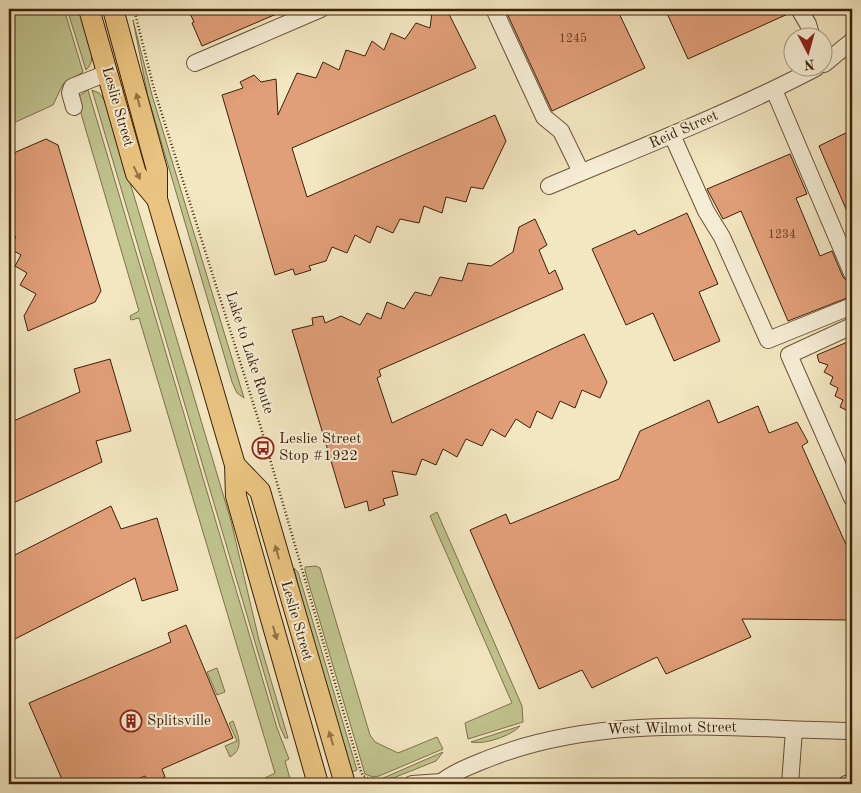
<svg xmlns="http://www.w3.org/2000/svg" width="861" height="793" viewBox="0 0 861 793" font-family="'Old Standard TT',serif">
  <rect width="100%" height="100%" fill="#f3e7c1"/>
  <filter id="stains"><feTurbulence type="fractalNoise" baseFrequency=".004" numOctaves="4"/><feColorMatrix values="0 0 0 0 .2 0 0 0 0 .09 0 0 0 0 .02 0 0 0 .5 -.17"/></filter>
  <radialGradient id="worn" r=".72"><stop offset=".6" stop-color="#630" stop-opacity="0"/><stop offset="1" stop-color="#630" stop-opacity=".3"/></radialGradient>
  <g fill="#c0c48f" stroke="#7e724c">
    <polygon points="9,9 64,9 83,72 63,84 53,105 9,125"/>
    <path d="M67 9H79C84 25 101 57 86 70Z"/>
    <polygon points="133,20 152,95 244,398 237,393 232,382 148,97"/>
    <polygon points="88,90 277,728 289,759 285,761 290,779 294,779 296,784 274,784 265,778 275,773 139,318 131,320 130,316 139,311 80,110 79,96"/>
    <polygon points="92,90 99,93 106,102 231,521 259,640 288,738 285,738 280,727"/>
    <polygon points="437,512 522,706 523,722 468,739 465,723 512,703 430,516"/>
    <polygon points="316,566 320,568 370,735 375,742 398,753 437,737 443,749 379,776 373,777 365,774 305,571 305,567"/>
    <polygon points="294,568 298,572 357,770 352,772 317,658"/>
    <polygon points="217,668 225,692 217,695 207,672"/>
    <path d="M233 721C238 735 245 748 230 757L225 746 237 741 229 723Z"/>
    <path d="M520 726C511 736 484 745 471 742Z"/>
    <polygon points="443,752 436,761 383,782 381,779"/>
  </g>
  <g fill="#e19f79" stroke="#3c2009">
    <polygon points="188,9 288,9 202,46 192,23 194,22"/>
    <polygon points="505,9 617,9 645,68 552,111"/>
    <polygon points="665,9 789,9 790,13 688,59"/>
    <polygon points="432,12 449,14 476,68 292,148 307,197 495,115 506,141 483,189 471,187 466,202 446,197 442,213 424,206 419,223 400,219 393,233 377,226 370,243 355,235 347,253 332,247 326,261 309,266 311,270 295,275 293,269 275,275 222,95 243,88 240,82 254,75 261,82 276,79 278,115 297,73 316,78 323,62 339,70 346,50 365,56 372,41 384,50 391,33 405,39 416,23 430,28"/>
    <polygon points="852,130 852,223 819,146"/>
    <polygon points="46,139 58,145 101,291 95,302 28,331 24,316 36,294 20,285 27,273 15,266 21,255 9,248 16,237 9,233 9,155"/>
    <polygon points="790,154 807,194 796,198 820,256 832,251 843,277 848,282 852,296 788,321 741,211 723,219 707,189"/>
    <polygon points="687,213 718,284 699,292 720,341 674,361 653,313 626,325 592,249 635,230 638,235"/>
    <polygon points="535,219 547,245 539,250 549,274 555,270 563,289 379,370 381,376 377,378 392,423 584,334 607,382 600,398 582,390 575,408 560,401 552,419 537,411 530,428 516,419 505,437 491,429 482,446 466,439 457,457 443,449 436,465 422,459 416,475 392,471 398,495 383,499 385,505 369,511 367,501 345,508 292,330 313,325 312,318 323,316 325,323 341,316 360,325 367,313 381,319 387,302 404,309 415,292 431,296 440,277 462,281 468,263 491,266 513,252 519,227"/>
    <polygon points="852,340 852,413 840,407 843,400 835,396 838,388 830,384 833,377 824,372 828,365 819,362 817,355"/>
    <polygon points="110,359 131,431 96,441 102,462 9,505 9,423 80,392 74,369"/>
    <polygon points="709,400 718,423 758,406 769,433 797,422 808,442 802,446 852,558 852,620 742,619 751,637 666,674 657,657 592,688 582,670 539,689 470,530 506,514 510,524 619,479 640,431"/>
    <polygon points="111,506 121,529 157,518 178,590 142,601 135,578 9,642 9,558"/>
    <polygon points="186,625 233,738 162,769 165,777 148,784 145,776 126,784 64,784 29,703 171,642 168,633"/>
  </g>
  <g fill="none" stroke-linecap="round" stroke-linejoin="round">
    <g stroke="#6a5237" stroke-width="18">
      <g id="minor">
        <polyline points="494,9 544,117 561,131 581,172"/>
        <polyline points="799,9 808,24 812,38"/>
        <polyline points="195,63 321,9"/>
        <polyline points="824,64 852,41"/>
        <polyline points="774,90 852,273"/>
        <polyline points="74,107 70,93 72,87 107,73"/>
        <polyline points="672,135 706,211 722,237 768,340 852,306"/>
        <path d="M549 186C639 148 730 113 816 68"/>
        <polyline points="852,326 789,355 852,498"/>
        <polyline points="412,784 442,782"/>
        <path d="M439 784C453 772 473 765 490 758 605 713 732 729 852 731"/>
        <polyline points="790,784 794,730"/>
        <polyline points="846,784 852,782"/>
      </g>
    </g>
    <g stroke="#3c2009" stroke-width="22">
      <g id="major">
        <polyline points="89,9 136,174 157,199"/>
        <polyline points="113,9 157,170 157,199 235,465 236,496 318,784"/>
        <polyline points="235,465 260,491 345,784"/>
      </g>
    </g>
    <polyline stroke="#3c2009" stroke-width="2.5" stroke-dasharray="1 2.5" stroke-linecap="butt" points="134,9 154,89 261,428 360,769 363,776 372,780 373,784"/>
    <use href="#minor" stroke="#f7efd7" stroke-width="16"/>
    <use href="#major" stroke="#eac480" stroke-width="20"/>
  </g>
  <defs><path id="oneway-solid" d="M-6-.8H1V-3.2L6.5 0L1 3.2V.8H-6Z" transform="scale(1.25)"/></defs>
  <g fill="#937244">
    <use href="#oneway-solid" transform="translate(138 100) rotate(-105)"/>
    <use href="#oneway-solid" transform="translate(137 173) rotate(63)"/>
    <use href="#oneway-solid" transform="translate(277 552) rotate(-106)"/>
    <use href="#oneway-solid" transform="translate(275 633) rotate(74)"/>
    <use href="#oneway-solid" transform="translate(331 738) rotate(-107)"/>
  </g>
  <defs>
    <g id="bus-ring" transform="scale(1.125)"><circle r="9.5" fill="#f7efd7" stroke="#8f2418" stroke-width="1.5"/><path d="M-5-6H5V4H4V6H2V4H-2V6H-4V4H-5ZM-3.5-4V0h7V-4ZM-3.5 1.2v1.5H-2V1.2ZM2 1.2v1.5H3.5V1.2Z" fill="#8f2418"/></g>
    <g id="building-ring" transform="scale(1.125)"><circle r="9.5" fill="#f7efd7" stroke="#8f2418" stroke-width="1.5"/><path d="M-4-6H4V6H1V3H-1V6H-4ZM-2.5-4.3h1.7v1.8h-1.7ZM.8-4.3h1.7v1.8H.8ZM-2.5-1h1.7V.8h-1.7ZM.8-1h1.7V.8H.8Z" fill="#8f2418"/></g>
  </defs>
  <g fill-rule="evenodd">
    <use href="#bus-ring" x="263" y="448"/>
    <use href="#building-ring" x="131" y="721"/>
  </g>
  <g text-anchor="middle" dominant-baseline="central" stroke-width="4" stroke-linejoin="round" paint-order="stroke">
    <g font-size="12" fill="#654025">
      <text x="573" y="39">1245</text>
      <text x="782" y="235">1234</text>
    </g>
    <g font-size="15" fill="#3c2009" stroke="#f7efd7">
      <text transform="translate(117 107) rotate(74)">Leslie Street</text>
      <text transform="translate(684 130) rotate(-24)">Reid Street</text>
      <text transform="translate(249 353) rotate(72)">Lake to Lake Route</text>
      <text transform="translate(296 621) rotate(74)">Leslie Street</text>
      <text transform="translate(672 729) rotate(-1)">West Wilmot Street</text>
    </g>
    <g font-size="15" fill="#3c2009" stroke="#f7efd7" text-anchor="start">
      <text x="279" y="439">Leslie Street<tspan x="279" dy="17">Stop #1922</tspan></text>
      <text x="147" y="721">Splitsville</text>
    </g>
  </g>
  <rect width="861" height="793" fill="none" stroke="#f3e7c1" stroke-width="30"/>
  <rect x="10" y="10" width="841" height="773" fill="none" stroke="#3c2009" stroke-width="2.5"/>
  <rect x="15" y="15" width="831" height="763" fill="none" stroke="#3c2009"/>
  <g transform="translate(808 52) rotate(174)"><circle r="24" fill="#f7efd7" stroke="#ac9c85"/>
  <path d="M0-4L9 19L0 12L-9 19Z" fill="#8f2418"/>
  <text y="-8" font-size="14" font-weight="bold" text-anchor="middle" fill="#3c2009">N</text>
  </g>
  <rect width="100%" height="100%" filter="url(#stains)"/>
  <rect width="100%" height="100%" fill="url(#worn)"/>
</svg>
